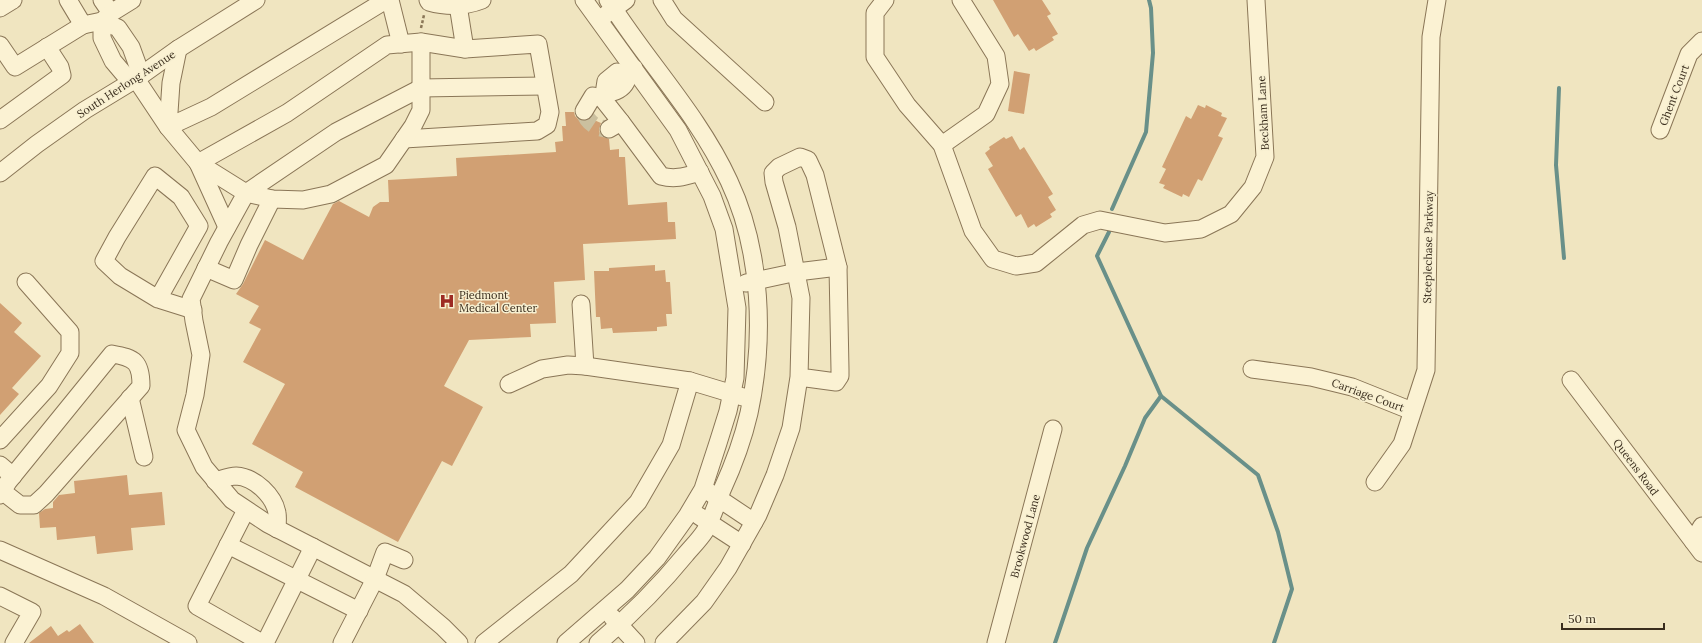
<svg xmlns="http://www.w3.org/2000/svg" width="1702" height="643" viewBox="0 0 1702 643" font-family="Lora,serif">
  <rect width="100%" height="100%" fill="#f0e5c0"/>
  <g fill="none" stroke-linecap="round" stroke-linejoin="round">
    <g stroke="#699089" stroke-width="4">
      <polyline points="1559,88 1556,165 1564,258"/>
      <polyline points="1112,209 1146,132 1153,53 1151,8 1149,0"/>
      <polyline points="1161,396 1258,475 1278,532 1292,589 1274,643"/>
      <polyline points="1055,643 1087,548 1125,466 1145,418 1161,396 1097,256 1109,232"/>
    </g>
  </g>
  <g fill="#d1a073">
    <polygon points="993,0 1042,0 1051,14 1047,16 1058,34 1052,37 1054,40 1036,51 1034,48 1029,51 1018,34 1014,37"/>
    <polygon points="1014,71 1030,74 1024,114 1008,111"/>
    <polygon points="1198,105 1205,108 1206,105 1222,113 1221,116 1227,118 1218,136 1223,138 1202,181 1198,179 1189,197 1183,194 1182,197 1163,188 1165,185 1159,183 1166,169 1162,167 1186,116 1191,119"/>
    <polygon points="565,112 574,112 575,116 579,120 584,121 592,117 594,120 601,123 599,129 600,134 604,137 609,139 610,150 619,149 619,157 625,157 628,205 667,202 668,222 675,222 676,239 583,244 585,280 554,282 556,323 530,324 531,337 469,340 444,386 483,407 452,466 442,461 398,542 295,487 303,472 252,444 285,384 243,362 261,329 249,323 259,306 236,294 243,284 265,240 303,260 333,204 339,201 369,217 373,207 380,202 389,202 388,180 457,176 456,158 556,152 555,142 563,141 562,126 566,126"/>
    <polygon points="1012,136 1020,150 1024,147 1053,194 1048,197 1056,210 1050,214 1052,217 1036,227 1034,224 1028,228 1021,214 1016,217 988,169 993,166 985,153 990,149 989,147 1004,137 1006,139"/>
    <polygon points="655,265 655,271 665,270 666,282 670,282 672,314 666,314 667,326 657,327 657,331 613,333 612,328 601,329 600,317 596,317 594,271 609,271 609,268"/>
    <polygon points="0,303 22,323 14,332 41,356 12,388 19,394 0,415"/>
    <polygon points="127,475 129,495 162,492 165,525 131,528 133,550 97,554 95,536 57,540 56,527 40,528 39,513 45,509 53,508 53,502 59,495 75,493 74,481"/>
    <polygon points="80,624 94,643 29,643 51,626 58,636 67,630 69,632"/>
  </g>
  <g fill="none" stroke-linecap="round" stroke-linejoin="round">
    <path stroke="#cbc09f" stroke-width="17" stroke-dasharray="17 8" stroke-linecap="butt" d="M584 111C587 123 597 129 609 129"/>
    <g stroke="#8a7657" stroke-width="19">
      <g id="minor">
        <polyline points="68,0 83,25 102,21 111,13 102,0"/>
        <polyline points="390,0 401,44"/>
        <path d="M428 0 429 2C447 7 464 7 482 0"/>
        <polyline points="662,0 674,19 765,102"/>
        <polyline points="885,0 875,13 875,57 907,105 942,145 973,231 993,259 1016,266 1036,263 1083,225 1100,220 1165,233 1201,229 1231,214 1253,187 1265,157 1256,0"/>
        <polyline points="0,8 13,0"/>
        <polyline points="111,13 132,0"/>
        <polyline points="604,16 626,0"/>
        <polyline points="102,21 118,28 131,47 139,69 136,79"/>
        <polyline points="102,21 102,38 113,61 124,74 136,79"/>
        <polyline points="0,45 15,67 83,25"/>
        <polyline points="178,49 171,83 168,127 211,107 386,0"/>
        <polyline points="136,79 168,127 198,163 246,193 219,242 191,299 194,321 201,355 195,395 186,430 204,467 232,500 268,524 404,594 443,627 459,643"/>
        <path d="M604 94C612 93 622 90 626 82 628 75 628 73 634 68"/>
        <polyline points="602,98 604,94 606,81 617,72 627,74"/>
        <polyline points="584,111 593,96 602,98 621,122 609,129"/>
        <polyline points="0,120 62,75 60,67 47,47"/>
        <path d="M621 122 661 176C676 180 686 176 700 172"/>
        <polyline points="1660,130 1689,54 1702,41"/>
        <polyline points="404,139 537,131 547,125 550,112 538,44 465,49"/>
        <polyline points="942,145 986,114 1000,84 996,56 961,0"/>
        <polyline points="0,173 37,144 85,110 136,79 178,49 256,0"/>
        <polyline points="246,193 336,132 421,88 545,86"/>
        <polyline points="246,193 272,199 303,200 331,194 386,165 413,126 421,110 421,42"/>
        <polyline points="227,227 198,163 287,113 387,45 421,42 465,49 458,5"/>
        <polyline points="206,268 234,280 249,245 272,199"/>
        <polyline points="746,283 797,272 838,267"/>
        <polyline points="158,299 199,226 181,197 155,176 117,237 104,261 120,276 158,299 193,310"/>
        <polyline points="581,304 585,366"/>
        <polyline points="1252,369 1311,377 1352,387 1412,411"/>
        <polyline points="1571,380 1702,553"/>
        <polyline points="509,384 542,369 568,365 585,366 690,381 743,397"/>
        <polyline points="130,398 144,457"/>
        <polyline points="0,440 49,386 70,353 70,332 26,282"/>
        <polyline points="0,465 13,476"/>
        <path d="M215 481C222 479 230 476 236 476 255 477 274 496 277 513 278 518 277 524 277 529"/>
        <polyline points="1375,482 1402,444 1426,370 1431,37 1437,0"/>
        <polyline points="709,492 754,522"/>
        <path d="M0 495 8 482 112 354C135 358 141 362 141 386L46 494 34 505H20L2 491"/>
        <polyline points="246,510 197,606 262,643"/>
        <polyline points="699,516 742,544"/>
        <polyline points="1693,541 1702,526"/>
        <polyline points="228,545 359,611"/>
        <polyline points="0,550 104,596 188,643"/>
        <polyline points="0,596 32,612 14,643"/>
        <polyline points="612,617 636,643"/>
        <polyline points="265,643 313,547"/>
        <polyline points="342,643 375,579 385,552 404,560"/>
        <polyline points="484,643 571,574 638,502 671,445 690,381"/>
        <polyline points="566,643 627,590 657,558 687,516 703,489 718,443 728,411 735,378 737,308 724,229 712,196 678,130 584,0"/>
        <path d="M598 643C630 616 659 587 686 554 692 547 700 539 705 531 712 518 717 503 722 490 733 466 743 439 749 413 765 339 762 251 729 181 698 114 647 62 608 0"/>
        <polyline points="664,643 704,602 728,568 758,515 775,475 791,428 799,377 801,298 787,227 774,182 773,173 779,167 800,157 808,160 815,175 838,267 840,370 840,376 836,382 799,377"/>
        <polyline points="996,643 1053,429"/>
      </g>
    </g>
    <polyline stroke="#8a7657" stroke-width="2.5" stroke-dasharray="3 2" stroke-linecap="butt" points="421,28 424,15"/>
    <use href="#minor" stroke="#fbf2d3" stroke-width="17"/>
  </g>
  <defs>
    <g id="hospital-bare" transform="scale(1.2)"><path d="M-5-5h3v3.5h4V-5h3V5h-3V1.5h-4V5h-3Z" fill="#9d2b23" stroke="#f7efd0" stroke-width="2.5" paint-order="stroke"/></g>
  </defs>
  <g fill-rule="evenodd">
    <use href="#hospital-bare" x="447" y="301"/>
  </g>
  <g text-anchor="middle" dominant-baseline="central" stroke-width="3" stroke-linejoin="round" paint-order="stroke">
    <g font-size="11" fill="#392c1c" stroke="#f7efd0">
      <text transform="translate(126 84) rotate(-33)">South Herlong Avenue</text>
      <text transform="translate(1674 95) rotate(-69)">Ghent Court</text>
      <text transform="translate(1263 113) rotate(-93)">Beckham Lane</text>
      <text transform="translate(1428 247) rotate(-89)">Steeplechase Parkway</text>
      <text transform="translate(1368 395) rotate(20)">Carriage Court</text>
      <text transform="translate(1636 467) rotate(53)">Queens Road</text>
      <text transform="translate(1025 536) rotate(-75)">Brookwood Lane</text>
    </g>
    <g font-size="11" fill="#392c1c" stroke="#f7efd0" text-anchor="start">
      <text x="459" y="295">Piedmont<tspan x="459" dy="13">Medical Center</tspan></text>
    </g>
  </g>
  <path d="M1562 623v6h102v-6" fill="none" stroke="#392c1c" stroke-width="2"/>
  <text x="1568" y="623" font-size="12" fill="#392c1c" stroke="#f7efd0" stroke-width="3" paint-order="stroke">50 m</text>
</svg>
